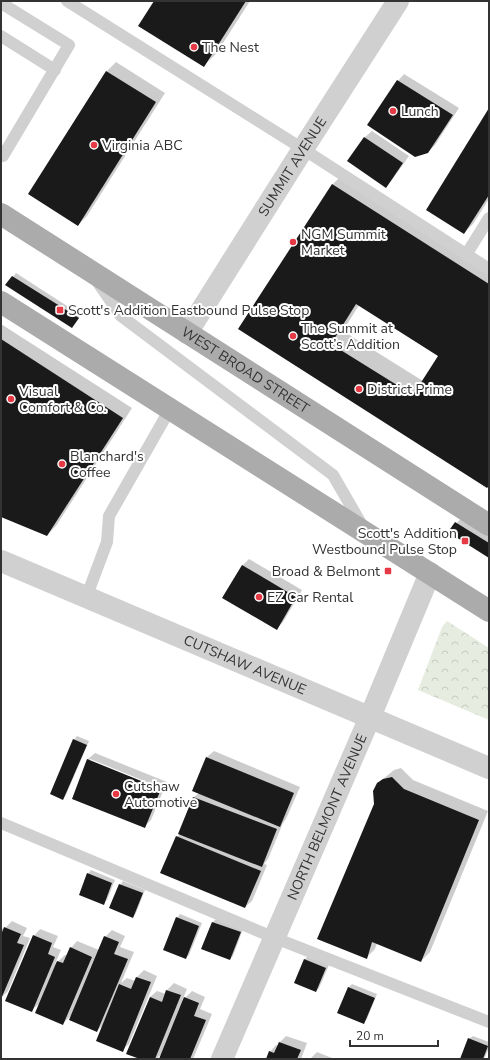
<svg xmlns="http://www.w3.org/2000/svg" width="490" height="1060" viewBox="0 0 490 1060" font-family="'Nunito Sans',sans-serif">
  <defs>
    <pattern id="forest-crowns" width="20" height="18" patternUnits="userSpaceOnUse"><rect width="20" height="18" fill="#e6ecdf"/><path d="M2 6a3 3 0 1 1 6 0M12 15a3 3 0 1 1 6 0" fill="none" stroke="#c6cbc0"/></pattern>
  </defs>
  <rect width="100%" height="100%" fill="#fff"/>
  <polygon fill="url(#forest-crowns)" points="447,621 489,648 489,720 418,690 442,627"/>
  <g fill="#0003" fill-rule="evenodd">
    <polygon points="155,1 250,1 216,54 203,66"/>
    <polygon points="116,62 165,93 87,216 78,225 29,194 107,71"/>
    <polygon points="404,74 459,108 435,145 428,152 398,81"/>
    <polygon points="489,110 489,199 473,224 464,233"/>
    <polygon points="372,131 409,156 392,180 386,187 348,161 365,137"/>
    <path d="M345 172 489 264V485L239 328 333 184ZM359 305 439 356 423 381 343 331Z"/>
    <polygon points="16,273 81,315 75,323 13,277"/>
    <polygon points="1,324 132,408 56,526 47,535 1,516"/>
    <polygon points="463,516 489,533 489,557 449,532"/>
    <polygon points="249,559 302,590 283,622 277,628 242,566"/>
    <polygon points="77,736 89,741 66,795 63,799 74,740"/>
    <polygon points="214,751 300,787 286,819 283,823 268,859 264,864 267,865 252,901 245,907 177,837 180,834 194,797 199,793 207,757"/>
    <polygon points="95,753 167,782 164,789 90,759 90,761 163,791 151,820 144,827 73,798 88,759"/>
    <polygon points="401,768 413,780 488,811 430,952 421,961 377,943 375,949 366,958 377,784 394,770"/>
    <polygon points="91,870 115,880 107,900 104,903 88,874"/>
    <polygon points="123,881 145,890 136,913 133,917 120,885"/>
    <polygon points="180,914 202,923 189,955 185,958 177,918"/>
    <polygon points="216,919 243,929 233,956 230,959 203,949 213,922"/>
    <polygon points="12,921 27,928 23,936 30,938 8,991 1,998 1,928 4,929"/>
    <polygon points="40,929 58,936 53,947 61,950 55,964 65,955 67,955 71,948 77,941 99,950 105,937 112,930 125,936 120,947 134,952 121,983 127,978 135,981 137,977 144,970 157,976 129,1044 122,1050 104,1024 97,1031 73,1014 62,1024 41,1002 32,1010 34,936"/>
    <polygon points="308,956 329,965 319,988 316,991 295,982 305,959"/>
    <polygon points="174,983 187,989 182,1001 192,991 205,997 200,1009 212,1014 193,1059 160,1059 163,1053 156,1059 143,1059 150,997 157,991 166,994 167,990"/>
    <polygon points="352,984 377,994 367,1019 364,1023 348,988"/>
    <polygon points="286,1036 307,1043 301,1059 267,1059 270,1052 276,1045 278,1046 280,1042"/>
    <polygon points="473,1036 489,1042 489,1048 484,1059 461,1059 469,1039"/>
    <polygon points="317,1052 332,1058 332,1059 310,1059"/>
  </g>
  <g fill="#1a1a1a" fill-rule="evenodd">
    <polygon points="154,1 246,1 204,67 138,26"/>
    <polygon points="106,71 156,102 78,226 28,194"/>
    <polygon points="397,80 453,115 428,153 415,157 367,125"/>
    <polygon points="489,108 489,195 464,234 426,210"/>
    <polygon points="364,137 403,163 386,188 347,161"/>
    <path d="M332 184 489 284V486L487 488 238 329ZM356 304 438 356 413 395 331 344Z"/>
    <polygon points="12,276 79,318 72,328 5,285"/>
    <polygon points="1,339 123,418 47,536 1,517"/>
    <polygon points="455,522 489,543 489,558 448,532"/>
    <polygon points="242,565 296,597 277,630 222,598"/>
    <polygon points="73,739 87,745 63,800 50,794"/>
    <polygon points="206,757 294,793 280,827 192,791"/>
    <polygon points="87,759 161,789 145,828 72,799"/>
    <polygon points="392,777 404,789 479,820 421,962 372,942 367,959 317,939 374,804 373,791 377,783 383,779"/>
    <polygon points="193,797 277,829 262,867 178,834"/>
    <polygon points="176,836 261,871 245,908 160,873"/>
    <polygon points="87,873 112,883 104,905 79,895"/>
    <polygon points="119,884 143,893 133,918 109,908"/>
    <polygon points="176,917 199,926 186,959 163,950"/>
    <polygon points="212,922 241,932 230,960 201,949"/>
    <polygon points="4,927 21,934 17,943 24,945 1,999 1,935"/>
    <polygon points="33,935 52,943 48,954 55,957 32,1012 5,1001"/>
    <polygon points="104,936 119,942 114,954 128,959 97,1032 69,1020"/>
    <polygon points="70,947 92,957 63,1025 35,1013 57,961 63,963"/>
    <polygon points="304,959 326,968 316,992 294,983"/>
    <polygon points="136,977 151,982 123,1052 96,1041 119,984 131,989"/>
    <polygon points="348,987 375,998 364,1024 337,1013"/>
    <polygon points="166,990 181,995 155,1059 140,1059 126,1054 150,997 162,1002"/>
    <polygon points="184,997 199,1003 194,1016 206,1020 190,1059 159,1059"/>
    <polygon points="468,1038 488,1046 483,1059 460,1059"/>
    <polygon points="279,1042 301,1050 297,1059 266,1059 269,1051 274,1053"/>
  </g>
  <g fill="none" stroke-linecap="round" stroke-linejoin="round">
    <g stroke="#d0d0d0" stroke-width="12">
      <polyline points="67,1 303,149 489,269"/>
      <polyline points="1,3 69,45 3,156 1,155"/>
      <polyline points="1,36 55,70"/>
      <polyline points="466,255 489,218"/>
      <polyline points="97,281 121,316 333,475 363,527"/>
      <polyline points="86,598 107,542 109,516 170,409"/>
      <polyline points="1,823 275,938 489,1022"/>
    </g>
    <g stroke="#d0d0d0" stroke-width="22">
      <path id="s1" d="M187 333 303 149 398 1"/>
      <path id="s2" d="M1 561 489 768"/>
      <path id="s3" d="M222 1059 370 717 430 573"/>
    </g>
    <g stroke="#ababab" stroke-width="22">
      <path id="s4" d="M1 214 489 525"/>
      <polyline points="1,302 489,611"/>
    </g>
  </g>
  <g fill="#e63946" stroke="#fff" stroke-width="1.5">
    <circle cx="194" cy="47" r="4"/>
    <circle cx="393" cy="111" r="4"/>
    <circle cx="94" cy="145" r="4"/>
    <circle cx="293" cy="242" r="4"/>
    <rect x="56" y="306" width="8" height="8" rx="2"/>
    <circle cx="293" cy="336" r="4"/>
    <circle cx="359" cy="389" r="4"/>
    <circle cx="11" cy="399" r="4"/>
    <circle cx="62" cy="464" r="4"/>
    <rect x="461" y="537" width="8" height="8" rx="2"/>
    <rect x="384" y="567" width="8" height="8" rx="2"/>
    <circle cx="259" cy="597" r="4"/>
    <circle cx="116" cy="794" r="4"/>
  </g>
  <g text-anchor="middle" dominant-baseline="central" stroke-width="4" stroke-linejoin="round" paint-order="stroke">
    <g font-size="14" fill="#333" stroke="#fff" text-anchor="start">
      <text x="202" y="47">The Nest</text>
      <text x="401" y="111">Lunch</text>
      <text x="102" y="145">Virginia ABC</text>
      <text x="301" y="234">NGM Summit<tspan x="301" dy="16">Market</tspan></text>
      <text x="68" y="310">Scott's Addition Eastbound Pulse Stop</text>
      <text x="301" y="328">The Summit at<tspan x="301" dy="16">Scott’s Addition</tspan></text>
      <text x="367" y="389">District Prime</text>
      <text x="19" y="391">Visual<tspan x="19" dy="16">Comfort &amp; Co.</tspan></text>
      <text x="70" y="456">Blanchard's<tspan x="70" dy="16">Coffee</tspan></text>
      <text x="457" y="533" text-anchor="end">Scott's Addition<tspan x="457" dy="16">Westbound Pulse Stop</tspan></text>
      <text x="380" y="571" text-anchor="end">Broad &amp; Belmont</text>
      <text x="267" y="597">EZ Car Rental</text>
      <text x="124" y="786">Cutshaw<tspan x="124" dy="16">Automotive</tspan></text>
    </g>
    <g font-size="14" fill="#333" stroke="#fff">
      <text stroke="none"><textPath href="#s1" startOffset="197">SUMMIT AVENUE</textPath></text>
      <text stroke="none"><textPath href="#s4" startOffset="290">WEST BROAD STREET</textPath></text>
      <text stroke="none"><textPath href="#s2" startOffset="265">CUTSHAW AVENUE</textPath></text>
      <text stroke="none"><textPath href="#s3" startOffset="264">NORTH BELMONT AVENUE</textPath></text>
    </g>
  </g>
  <rect width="490" height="1060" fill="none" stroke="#333333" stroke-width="4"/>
  <path d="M350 1040v6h88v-6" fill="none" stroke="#333333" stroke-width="2"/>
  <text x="356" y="1040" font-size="12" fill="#333333" stroke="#ffffff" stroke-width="3" paint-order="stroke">20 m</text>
</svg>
